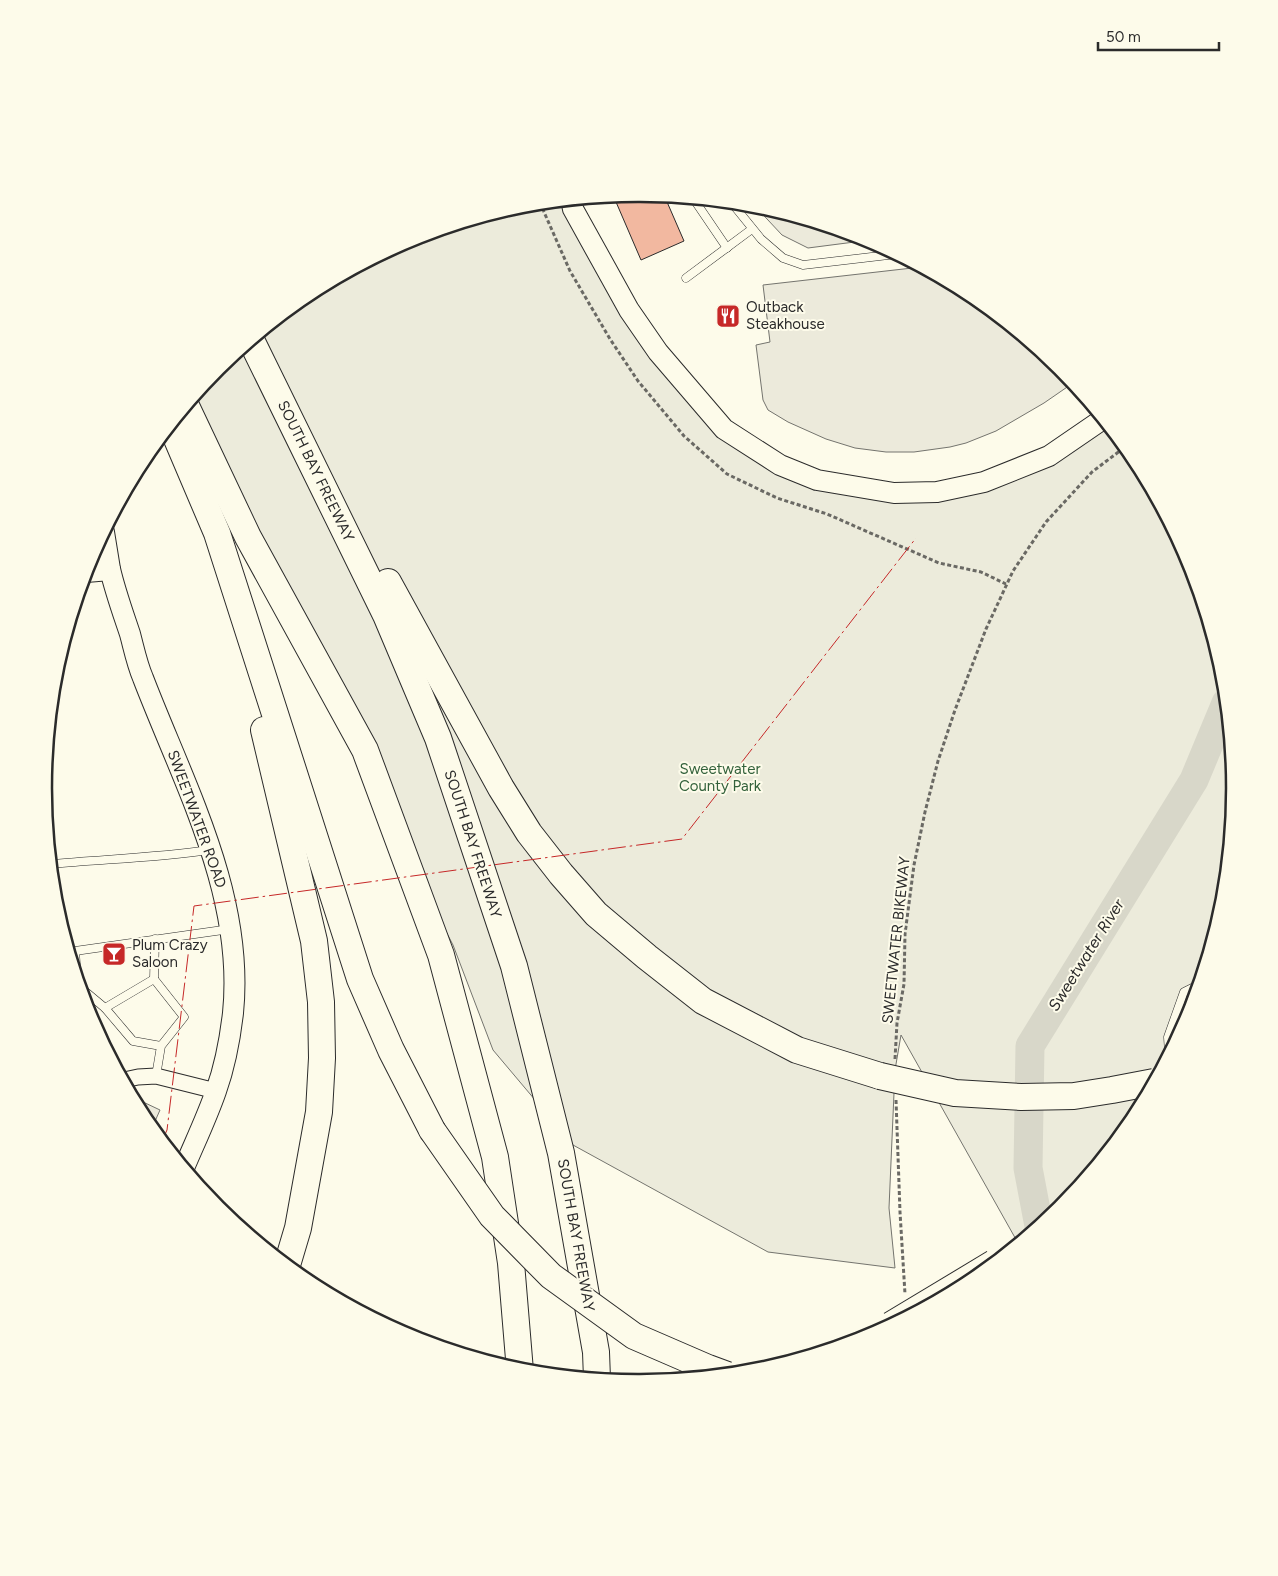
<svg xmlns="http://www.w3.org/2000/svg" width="1278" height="1576" viewBox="0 0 1278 1576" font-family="Figtree,sans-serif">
  <rect width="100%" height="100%" fill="#fdfbea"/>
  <polygon fill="#ecebdb" stroke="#74746e" points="571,199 597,256 725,428 843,487 970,485 1102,418 1134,458 1189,560 1223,672 1234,788 1223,904 1189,1016 1134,1119 1060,1209 1018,1243 901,1035 895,1070 889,1208 895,1268 768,1252 573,1145 493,1050 453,945 380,804 210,456 196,394 218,367 309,293 411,238 523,204"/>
  <g fill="#eceadb" stroke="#74746e">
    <polygon points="753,204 867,238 870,240 808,248 782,235"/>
    <polygon points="921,267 970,293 1060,367 1073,383 1044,403 996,431 966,443 950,447 914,452 886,452 855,448 826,439 788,422 768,410 763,400 756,345 770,342 763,285"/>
    <polygon points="141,1101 160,1110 152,1128 144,1118 136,1104"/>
  </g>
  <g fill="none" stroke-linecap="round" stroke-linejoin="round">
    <polyline stroke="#d8d7c9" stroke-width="29" points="1039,1226 1028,1168 1030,1046 1194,780 1226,703"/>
  </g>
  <polygon fill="#f2b8a0" stroke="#2b2b2b" points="639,193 664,195 684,241 641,260 613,195"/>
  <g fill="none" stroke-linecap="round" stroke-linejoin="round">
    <g stroke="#2b2b2b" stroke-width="9">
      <g id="lane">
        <polyline points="693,198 727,248"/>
        <polyline points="731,202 761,239 783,258 803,265 897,254"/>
        <polyline points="686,278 752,229"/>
        <path d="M51 864C104 859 156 858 209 850"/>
        <polyline points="77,977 75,951 230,929"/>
        <polyline points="154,979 155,939"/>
        <polyline points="81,988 105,1008"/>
        <polyline points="1169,1054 1168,1037 1184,992 1198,985"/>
        <polyline points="156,1076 161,1046 184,1017 154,979 105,1008 133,1041 161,1046"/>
        <polyline points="127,1080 132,1097"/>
      </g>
    </g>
    <g stroke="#2b2b2b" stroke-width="17">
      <polyline id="street" points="124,1080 138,1077 156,1076 216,1091"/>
    </g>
    <g stroke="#2b2b2b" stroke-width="22">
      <g id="secondary">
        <polyline points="571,199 573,209 629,310 658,352 724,429 780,465 817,480 894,493 937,492 984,482 1049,456 1103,419"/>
        <path d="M104 532C106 544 108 557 110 569 115 591 123 613 130 634 134 649 137 664 143 678 184 785 245 895 233 1013 230 1039 225 1066 216 1091 207 1117 195 1142 184 1168"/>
        <polyline points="86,572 110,570"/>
      </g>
    </g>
    <g stroke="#2b2b2b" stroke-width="28">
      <g id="highway">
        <polyline points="251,340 386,615 438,738 514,966 561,1153 596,1352 597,1379"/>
        <polyline points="186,406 248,537 365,750 441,955 495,1157 511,1263 520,1371"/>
        <polyline points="171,425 217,533 360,979 391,1050 432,1130"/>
        <polyline points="388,582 501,788 529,833 561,874 596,914 647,957 703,1001 797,1050 880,1076"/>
        <polyline points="264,730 314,941 321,1002 322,1058 319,1112 298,1228 287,1265"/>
      </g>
    </g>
    <g stroke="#6a6964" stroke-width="3" stroke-dasharray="4 2.5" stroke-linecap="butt">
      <polyline points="541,202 544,212 570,271 610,339 638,381 684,436 727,474 777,498 827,514 939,563 981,572 1006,584"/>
      <polyline points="895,1059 897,1023 904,984 905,934 914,865 925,812 938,761 955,710 986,629 1013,571 1046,522 1092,472 1125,447"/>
      <polyline points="896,1100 900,1212 905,1294"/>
    </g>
    <use href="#lane" stroke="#fdfbea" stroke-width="8"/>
    <use href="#street" stroke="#fdfbea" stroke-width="15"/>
    <use href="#secondary" stroke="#fdfbea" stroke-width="20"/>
    <use href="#highway" stroke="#fdfbea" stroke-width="26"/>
    <g stroke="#2b2b2b" stroke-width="28" stroke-linecap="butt">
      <g id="highway-bridge">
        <polyline points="880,1076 955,1093 1021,1097 1074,1096 1112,1090 1154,1082"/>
        <polyline points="432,1130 492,1216 551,1276 634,1336 708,1368 727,1375"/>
        <polyline points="891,1325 994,1263"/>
      </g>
    </g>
    <use href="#highway-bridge" stroke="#fdfbea" stroke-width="26"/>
    <polyline stroke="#c62828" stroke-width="1" stroke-dasharray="18 4 2.5 4" stroke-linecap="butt" points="162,1141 167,1130 194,906 682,839 916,538"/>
  </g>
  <defs>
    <g id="restaurant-square" transform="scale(1.25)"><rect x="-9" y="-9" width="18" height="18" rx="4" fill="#c62828" stroke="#fdfbea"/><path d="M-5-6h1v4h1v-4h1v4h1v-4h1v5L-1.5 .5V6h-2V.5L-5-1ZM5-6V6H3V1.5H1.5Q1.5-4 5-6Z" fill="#fff"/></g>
    <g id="bar-square" transform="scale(1.25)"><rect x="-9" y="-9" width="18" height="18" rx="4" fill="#c62828" stroke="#fdfbea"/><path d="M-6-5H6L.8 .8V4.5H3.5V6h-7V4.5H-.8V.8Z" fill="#fff"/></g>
  </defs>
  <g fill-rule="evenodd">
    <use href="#restaurant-square" x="728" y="316"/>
    <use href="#bar-square" x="114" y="954"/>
  </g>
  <g text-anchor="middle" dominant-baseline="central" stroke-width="4" stroke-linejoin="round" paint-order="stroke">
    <g font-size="15" fill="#2b2b2b" stroke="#fdfbea" text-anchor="start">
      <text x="746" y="307">Outback<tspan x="746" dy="17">Steakhouse</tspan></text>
      <text x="132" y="945">Plum Crazy<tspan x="132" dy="17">Saloon</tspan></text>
    </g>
    <g font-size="15" fill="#2b2b2b" stroke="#fdfbea">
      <text transform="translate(316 471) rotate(64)">SOUTH BAY FREEWAY</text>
      <text transform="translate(197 819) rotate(70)">SWEETWATER ROAD</text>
      <text transform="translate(473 844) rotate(72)">SOUTH BAY FREEWAY</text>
      <text transform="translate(896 940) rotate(-84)">SWEETWATER BIKEWAY</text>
      <text transform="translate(576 1235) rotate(80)">SOUTH BAY FREEWAY</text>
    </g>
    <g font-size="15" fill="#34623c" stroke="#fdfbea">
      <text x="720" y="769">Sweetwater<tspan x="720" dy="17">County Park</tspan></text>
    </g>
    <g font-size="16" font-style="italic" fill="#2b2b2b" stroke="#fdfbea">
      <text transform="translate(1086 955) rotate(-58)">Sweetwater River</text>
    </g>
  </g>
  <path d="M0 0H1278V1576H0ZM638 202H640A586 586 0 0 1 1226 788V788A586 586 0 0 1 640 1374H638A586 586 0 0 1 52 788V788A586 586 0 0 1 638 202Z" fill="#fdfbea" fill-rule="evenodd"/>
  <path fill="none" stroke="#2b2b2b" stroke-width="2.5" d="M638 202H640A586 586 0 0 1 1226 788V788A586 586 0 0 1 640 1374H638A586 586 0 0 1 52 788V788A586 586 0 0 1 638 202Z"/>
  <path d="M1098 42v8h121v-8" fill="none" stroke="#2b2b2b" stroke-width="2.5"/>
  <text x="1106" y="42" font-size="15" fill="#2b2b2b" stroke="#fdfbea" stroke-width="4" paint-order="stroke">50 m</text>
</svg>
